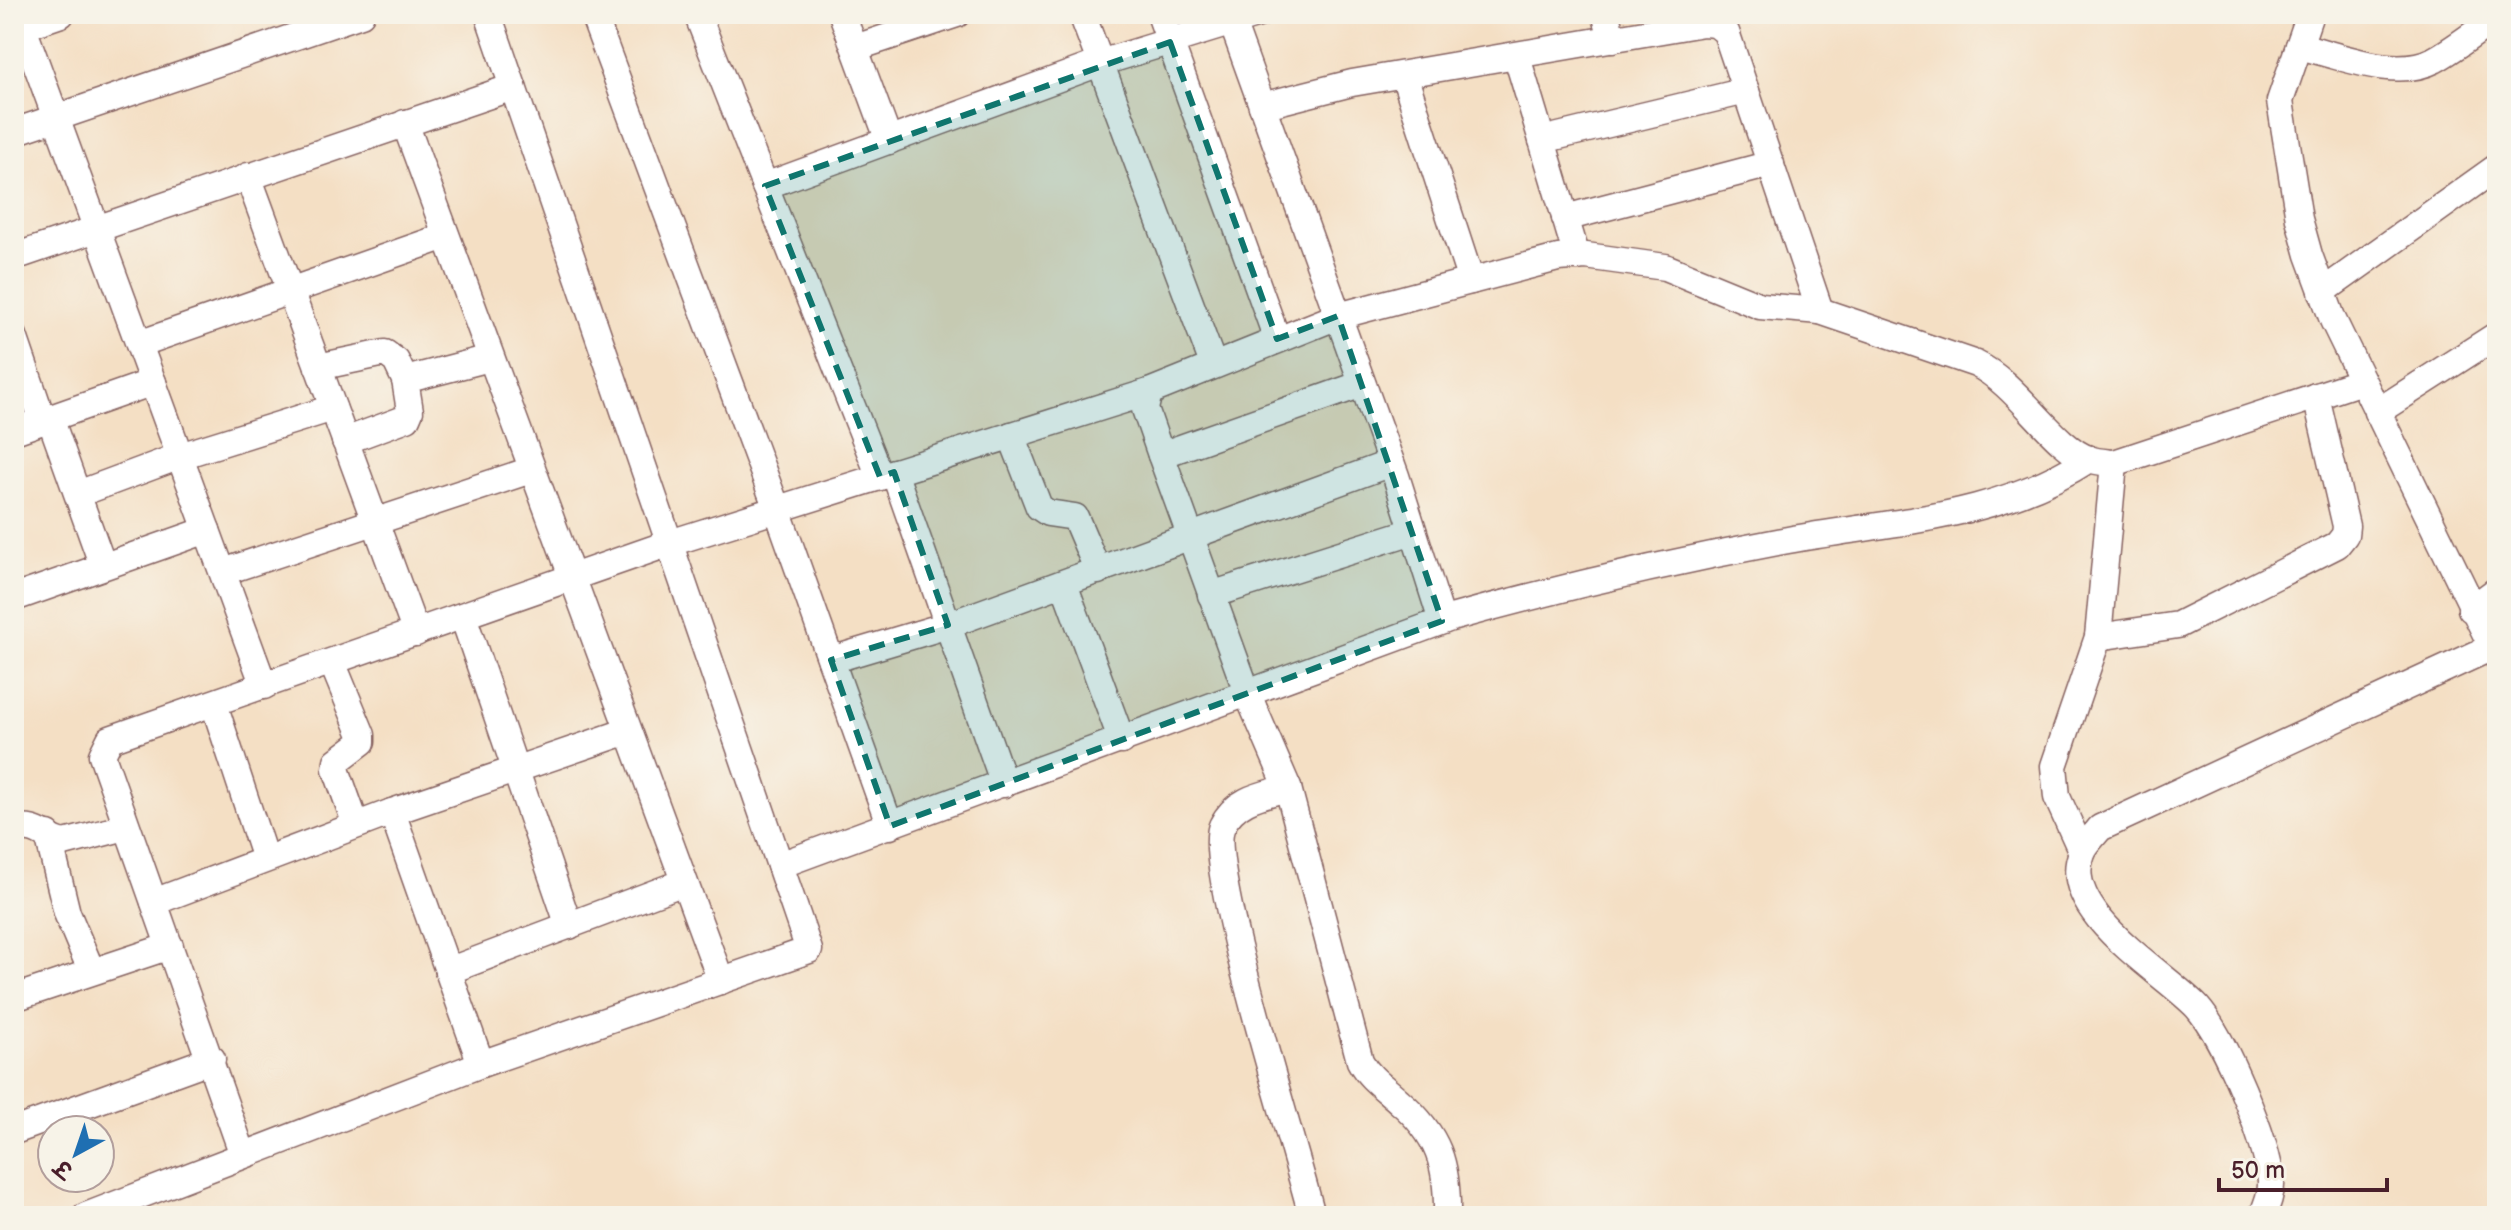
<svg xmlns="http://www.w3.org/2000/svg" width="2511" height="1230" viewBox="0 0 2511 1230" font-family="'Balsamiq Sans','Playpen Sans Deva',sans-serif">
  <rect width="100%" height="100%" fill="#f7f3e8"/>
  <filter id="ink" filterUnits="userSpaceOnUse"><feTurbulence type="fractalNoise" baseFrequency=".0125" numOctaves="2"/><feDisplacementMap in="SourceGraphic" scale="16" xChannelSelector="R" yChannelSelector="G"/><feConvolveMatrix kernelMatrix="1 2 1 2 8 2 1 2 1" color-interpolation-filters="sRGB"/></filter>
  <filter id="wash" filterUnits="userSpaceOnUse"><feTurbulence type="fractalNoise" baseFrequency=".006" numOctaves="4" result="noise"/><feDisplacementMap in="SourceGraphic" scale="32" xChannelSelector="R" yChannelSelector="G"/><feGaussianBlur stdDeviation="1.8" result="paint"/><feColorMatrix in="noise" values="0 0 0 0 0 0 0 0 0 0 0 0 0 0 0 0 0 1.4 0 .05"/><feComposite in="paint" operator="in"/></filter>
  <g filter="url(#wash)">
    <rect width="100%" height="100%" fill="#f4dfc4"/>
  </g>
  <g filter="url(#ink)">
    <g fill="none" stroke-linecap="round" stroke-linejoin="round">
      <g stroke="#866261" stroke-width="29">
        <g id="minor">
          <polyline points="18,14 264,686"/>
          <polyline points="593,14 777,509 890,826"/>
          <polyline points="697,14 880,477"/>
          <polyline points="842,14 889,141"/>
          <polyline points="1082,14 1213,364"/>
          <polyline points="1160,14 1277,339"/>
          <polyline points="1229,14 1396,476 1442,621"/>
          <polyline points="1605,14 1613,39"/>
          <polyline points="2310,14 2280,101 2299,219 2309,255 2333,320 2497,657"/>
          <polyline points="14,30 61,14"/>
          <path d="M2299 46C2339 55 2395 80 2434 60 2456 48 2477 31 2497 17"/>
          <polyline points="855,48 957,14"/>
          <polyline points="1517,57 1577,257"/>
          <polyline points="1404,75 1471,281"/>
          <polyline points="1262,106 1352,83 1703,23 1716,24 1726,32 1820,311"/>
          <polyline points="405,123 721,981"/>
          <polyline points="14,132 361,14"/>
          <polyline points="1542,140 1746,91"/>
          <polyline points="248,176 416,633"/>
          <polyline points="765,186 1100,63 1259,14"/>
          <polyline points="1565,218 1771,164"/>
          <polyline points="14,257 513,87"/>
          <polyline points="2322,292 2497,167"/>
          <polyline points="14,336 43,421"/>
          <polyline points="139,344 446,236"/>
          <polyline points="318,367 385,353 396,361 405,380"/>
          <polyline points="2377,412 2497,335"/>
          <polyline points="50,418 103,566"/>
          <polyline points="14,431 153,382"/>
          <polyline points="1011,435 1039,507 1048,513 1075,517 1098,571"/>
          <polyline points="345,441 407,418 410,411 405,380 490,358"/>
          <polyline points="1161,455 1362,384"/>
          <polyline points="894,472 1004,784"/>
          <polyline points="78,494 180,456 333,408"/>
          <polyline points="223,572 531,470"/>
          <polyline points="1064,584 1122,741"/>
          <polyline points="1211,595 1413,531"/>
          <polyline points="14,598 207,530"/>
          <polyline points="2471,609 2497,590"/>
          <polyline points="463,616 569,926"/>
          <polyline points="2098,637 2178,625 2337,545 2345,535 2346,526 2316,396"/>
          <polyline points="831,660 948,625 1391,463"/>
          <polyline points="332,662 362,735 362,742 337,761 336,769 356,825"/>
          <polyline points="214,704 265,859"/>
          <path d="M1288 788C1262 795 1235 799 1222 826 1204 864 1298 1156 1312 1216"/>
          <polyline points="392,812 481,1064"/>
          <path d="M14 830C37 824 43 838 64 843L126 827"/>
          <polyline points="48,835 67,913 91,970"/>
          <polyline points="2082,852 2057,797 2054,766 2098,637 2114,463"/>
          <path d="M780 865 1451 618C1562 587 1675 561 1788 540 1893 521 1996 519 2089 459"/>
          <polyline points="154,902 392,812 628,731"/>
          <polyline points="448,971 684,882"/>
          <polyline points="14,998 170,946"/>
          <polyline points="14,1131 212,1059"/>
          <polyline points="243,1155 102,755 110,739 670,543 1149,392"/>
          <polyline points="86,1216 481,1064 809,950 488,14"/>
          <path d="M1447 1216C1448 1165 1439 1135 1399 1101 1385 1088 1369 1078 1360 1061L1288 788 1248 695 1161 455 1145 409 1149 392 1338 316 1558 258 1586 256 1665 267 1760 306 1820 311 1976 364C2018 384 2054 448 2089 459 2097 462 2106 462 2114 463L2362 381"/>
          <path d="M2262 1216C2267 1205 2272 1193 2271 1181 2267 1140 2224 1037 2197 1007 2164 972 2057 911 2082 853 2085 844 2094 836 2100 828L2490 648"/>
        </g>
      </g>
      <use href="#minor" stroke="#fff" stroke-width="26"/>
    </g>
  </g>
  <path fill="#0f766e" fill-opacity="0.2" stroke="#0f766e" stroke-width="6" stroke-dasharray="16 10" stroke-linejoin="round" d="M1170 42 1277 339 1338 316 1442 621 890 826 831 660 948 625 894 472 880 477 765 186Z"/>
  <rect width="2511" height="1230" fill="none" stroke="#f7f3e8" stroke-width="48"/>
  <g transform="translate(76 1154) rotate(220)"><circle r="38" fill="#f7f3e8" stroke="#b29e9c" stroke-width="2"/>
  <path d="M0-6L14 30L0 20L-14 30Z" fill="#1f6fb2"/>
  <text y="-12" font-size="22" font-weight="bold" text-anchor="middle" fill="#4a1f2b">उ</text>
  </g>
  <path d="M2219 1178v12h168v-12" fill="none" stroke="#4a1f2b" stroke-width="4"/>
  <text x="2231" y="1178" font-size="24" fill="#4a1f2b" stroke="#f7f3e8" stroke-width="6" paint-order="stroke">50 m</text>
</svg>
